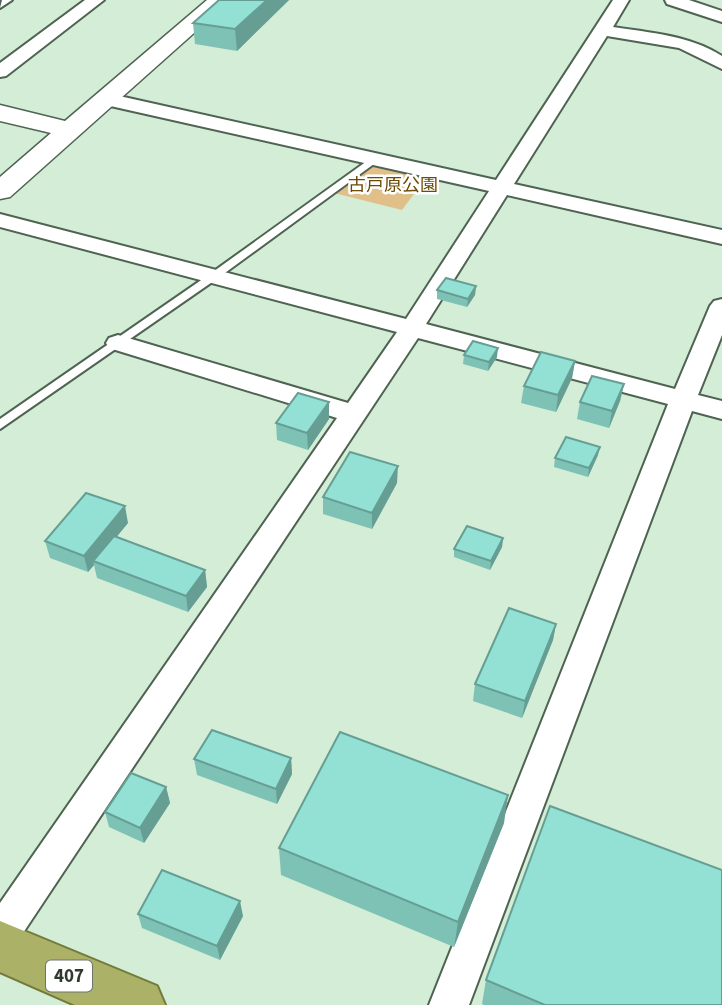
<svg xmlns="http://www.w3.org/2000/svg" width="722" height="1005" viewBox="0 0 722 1005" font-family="'Source Sans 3','Noto Sans JP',sans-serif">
  <rect width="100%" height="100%" fill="#d4edd6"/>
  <polygon fill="#e1bf89" points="374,159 431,171 402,210 334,193"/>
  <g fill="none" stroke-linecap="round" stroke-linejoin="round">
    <g stroke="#4e6351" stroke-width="4">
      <g id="service">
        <polygon points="2,0 12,0 0,8"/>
        <polygon points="374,156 378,157 378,161 218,278 0,429 0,419 210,274"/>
      </g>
    </g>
    <g stroke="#4e6351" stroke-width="4">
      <g id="minor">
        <polygon points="85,0 104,0 6,76 0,77 0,63"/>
        <path d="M613 0H629L613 27C651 33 689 35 722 56V69L679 48 607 36 514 184 722 230V244L507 195 426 324 675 389 710 306 714 301 722 299V335L698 395 722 401V419L692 411 469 1005H429L668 404 418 338 13 948 0 953V903L337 418 109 348 106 343 109 338 118 335 348 403 397 332 0 227V214L406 319 489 191 106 105 97 99 106 93 496 180Z"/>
        <polygon points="665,0 689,0 722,11 722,22 667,4"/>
      </g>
    </g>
    <g stroke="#4e6351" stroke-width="3">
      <polygon id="tertiary" points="207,0 231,0 10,197 0,199 0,177 51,133 0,121 0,105 65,121"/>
    </g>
    <g stroke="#727b3b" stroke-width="4">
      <polygon id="trunk" points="0,921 157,986 165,1005 75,1005 0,972"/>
    </g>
    <use href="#service" fill="#fff" fill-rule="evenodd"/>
    <use href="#minor" fill="#fff" fill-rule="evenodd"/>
    <use href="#tertiary" fill="#fff" fill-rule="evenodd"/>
    <use href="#trunk" fill="#abb267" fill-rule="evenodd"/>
  </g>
  <g fill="#7ec2b6">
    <polygon points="219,0 289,0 237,51 195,44 193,23"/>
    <polygon points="476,286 475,295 467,307 437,299 437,290"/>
    <polygon points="464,355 497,357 488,371 463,364"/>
    <polygon points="575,361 572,378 556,412 521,403 524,386"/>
    <polygon points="624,384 620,401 609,428 577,419 580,402"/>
    <polygon points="329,419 308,450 277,440 276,423"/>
    <polygon points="598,455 588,477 554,467 555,458"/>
    <polygon points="397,483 372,529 323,514 323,497"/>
    <polygon points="128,523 116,537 205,570 207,587 188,612 97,578 94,565 88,572 50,558 45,541"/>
    <polygon points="503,538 502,547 490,570 454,557 454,549"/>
    <polygon points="556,624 553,640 522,718 473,701 475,684"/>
    <polygon points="291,758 292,774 277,804 197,775 194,759"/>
    <polygon points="166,787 170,803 144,843 109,827 105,812"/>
    <polygon points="504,823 454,947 281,875 279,848"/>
    <polygon points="138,914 243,916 220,960 142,928"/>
    <polygon points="486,980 722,1005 484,1005 482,1004"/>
  </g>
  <g fill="#669e94">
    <polygon points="267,0 289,0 237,51 235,29"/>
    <polygon points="476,286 475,295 467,307 468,299"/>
    <polygon points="498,348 497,357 488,371 489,362"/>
    <polygon points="575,361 572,378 556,412 558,395"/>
    <polygon points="624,384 620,401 609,428 612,411"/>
    <polygon points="329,402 329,419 308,450 307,433"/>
    <polygon points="600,447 598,455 588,477 589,468"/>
    <polygon points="398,466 397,483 372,529 372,513"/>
    <polygon points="125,506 128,523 96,562 93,561 94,565 88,572 84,556"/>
    <polygon points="503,538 502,547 490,570 491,561"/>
    <polygon points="205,570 207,587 188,612 186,596"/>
    <polygon points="556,624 553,640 522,718 525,701"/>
    <polygon points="291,758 292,774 277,804 276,789"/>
    <polygon points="166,787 170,803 144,843 140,828"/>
    <polygon points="508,795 504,823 454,947 458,922"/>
    <polygon points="240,901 243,916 220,960 217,946"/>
  </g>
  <g fill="#92e1d4" stroke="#669e94" stroke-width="2">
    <polygon points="219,0 267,0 235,29 193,23"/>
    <polygon points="446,278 476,286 468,299 437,290"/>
    <polygon points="473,341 498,348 489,362 464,355"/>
    <polygon points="541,352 575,361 558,395 524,386"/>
    <polygon points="592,376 624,384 612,411 580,402"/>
    <polygon points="298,393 329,402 307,433 276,423"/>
    <polygon points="566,437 600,447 589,468 555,458"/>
    <polygon points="350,452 398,466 372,513 323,497"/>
    <polygon points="86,493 125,506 84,556 45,541"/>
    <polygon points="467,526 503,538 491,561 454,549"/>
    <polygon points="114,536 205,570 186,596 93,561"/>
    <polygon points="509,608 556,624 525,701 475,684"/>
    <polygon points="212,730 291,758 276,789 194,759"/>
    <polygon points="340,732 508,795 458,922 279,848"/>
    <polygon points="131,773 166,787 140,828 105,812"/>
    <polygon points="550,806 722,870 722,1005 545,1005 486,980"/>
    <polygon points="162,870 240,901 217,946 138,914"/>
  </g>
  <g text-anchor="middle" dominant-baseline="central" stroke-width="5" stroke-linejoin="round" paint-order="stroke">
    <g font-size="18" fill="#6b4b05" stroke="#fff">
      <text x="393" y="185">古戸原公園</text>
    </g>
    <rect fill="#fff" stroke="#6d746e" stroke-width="2" x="46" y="960.5" width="46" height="31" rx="5"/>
    <g font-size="19" font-weight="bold" fill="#2f3930">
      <text x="69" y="976">407</text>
    </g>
  </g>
</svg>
